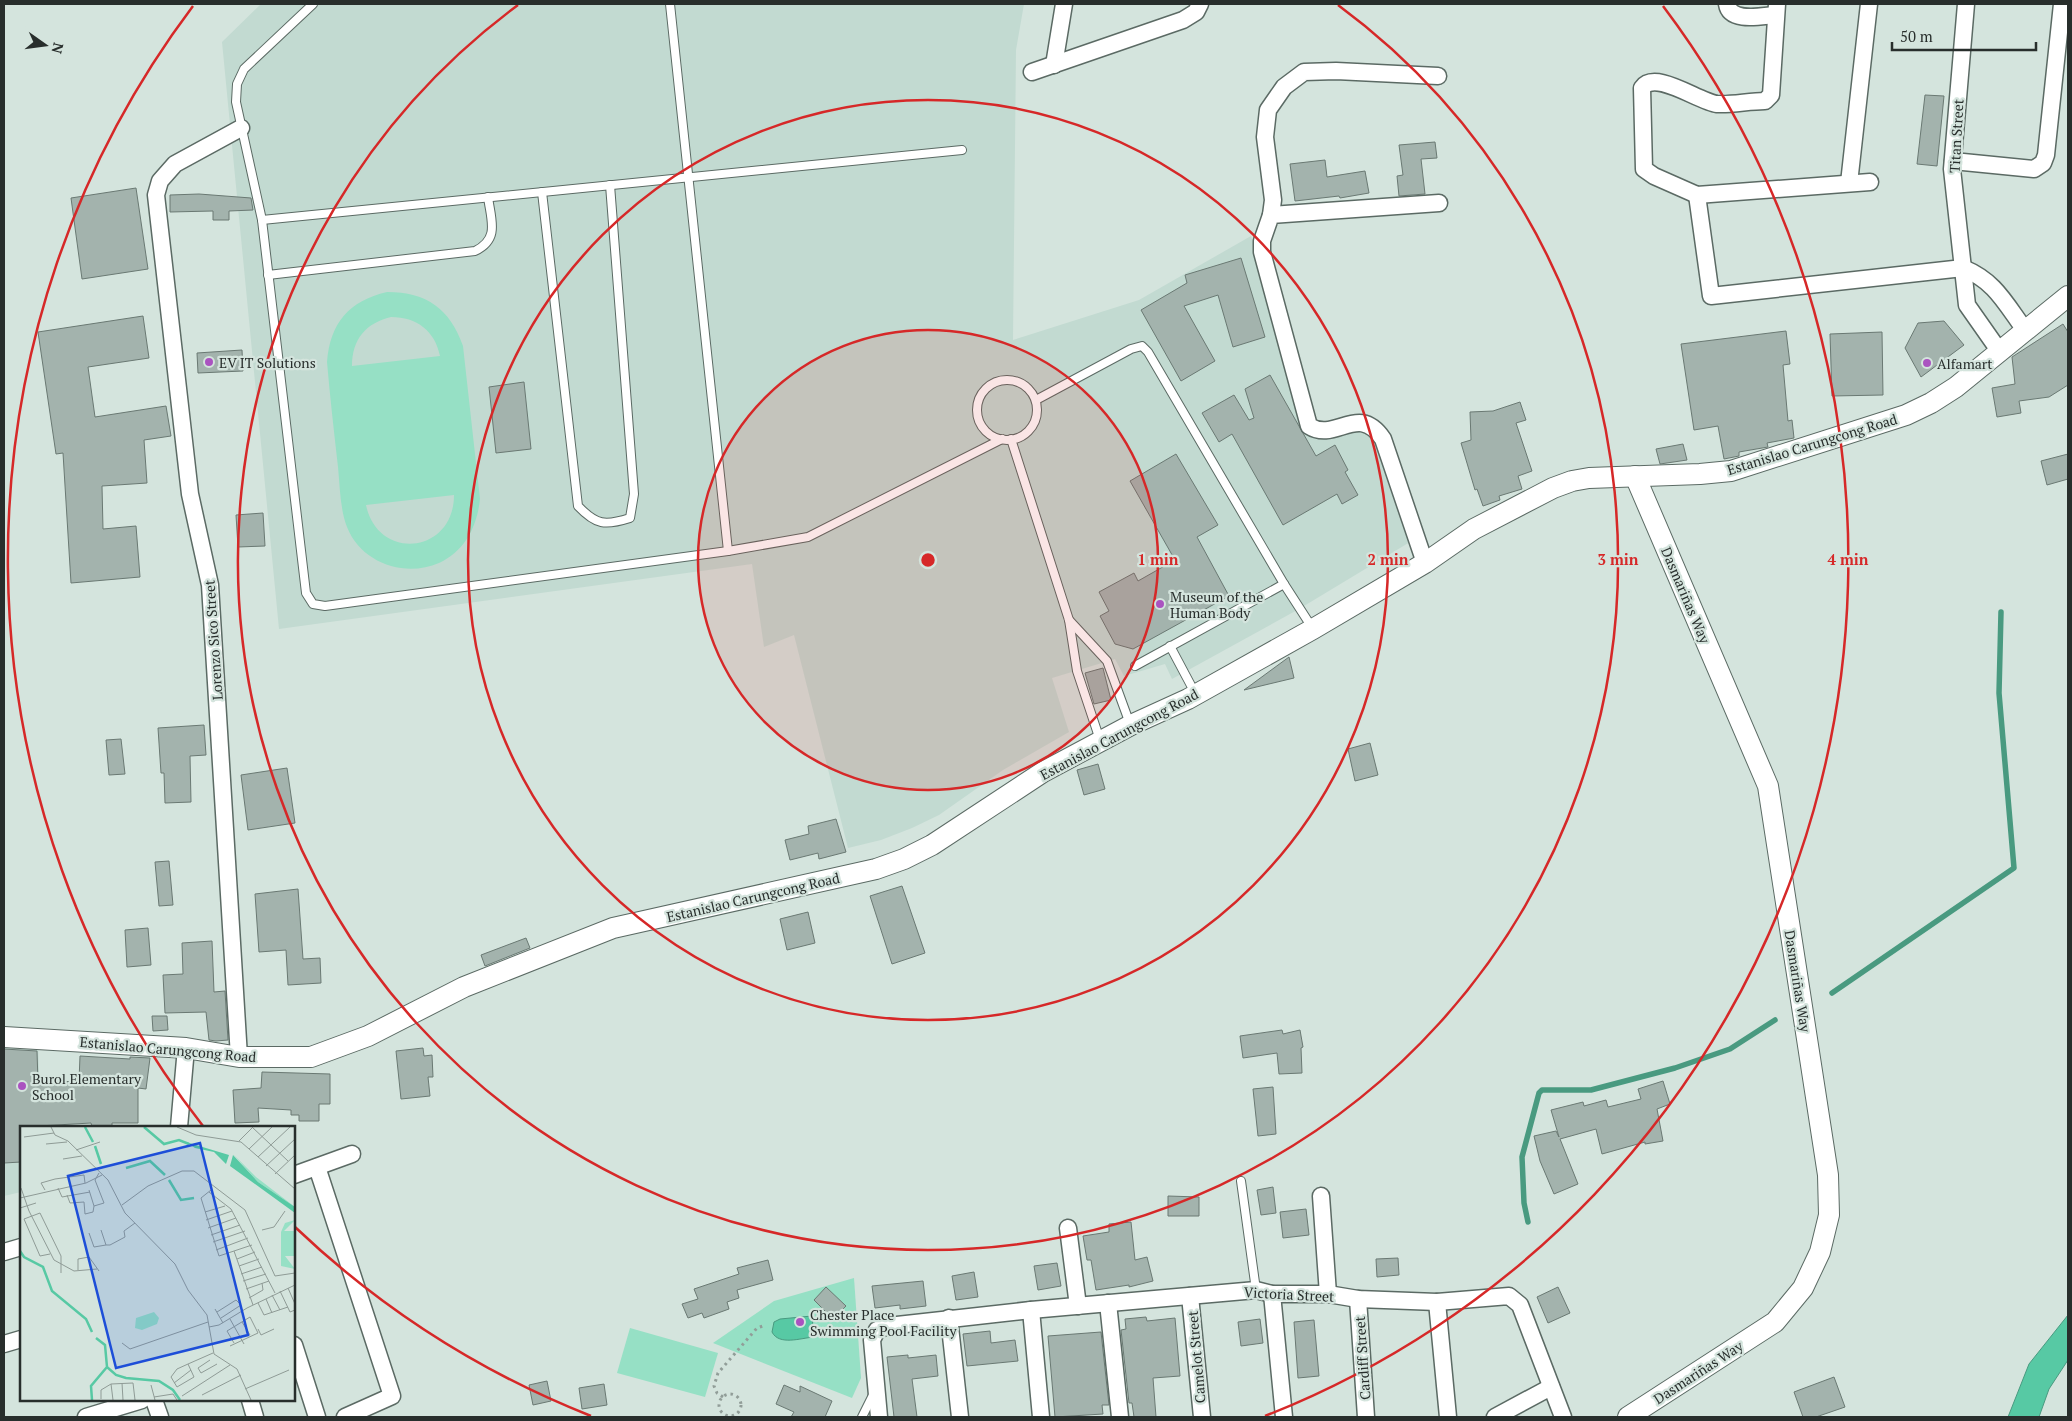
<svg xmlns="http://www.w3.org/2000/svg" width="2072" height="1421" viewBox="0 0 2072 1421" font-family="'PT Serif',serif">
  <rect width="100%" height="100%" fill="#d4e4dd"/>
  <g fill="#c2dad1">
    <polygon points="261,4 1024,4 1016,50 1013,340 1139,300 1251,236 1304,428 1311,436 1321,439 1364,428 1373,432 1410,542 1299,609 1172,679 1165,664 1124,676 1115,659 1052,678 1069,732 1003,770 939,815 912,828 881,840 848,848 794,635 764,647 752,564 279,629 222,42"/>
    <polygon points="4,1044 38,1044 41,1127 21,1127 21,1192 4,1196"/>
  </g>
  <g fill="#96e0c5" fill-rule="evenodd">
    <path d="M387 292C427 292 450 309 463 346L480 499C477 527 465 551 439 563 405 578 361 563 347 527 340 509 340 487 338 467 334 432 330 397 327 362 330 323 349 301 387 292ZM391 317C417 317 435 331 440 356L352 366C352 339 366 323 391 317ZM454 495C454 554 378 562 366 505Z"/>
    <polygon points="854,1278 861,1378 852,1398 713,1343 774,1301"/>
    <polygon points="630,1328 718,1353 705,1397 617,1373"/>
  </g>
  <g fill="#57c9a4" stroke="#499a80">
    <polygon points="2068,1315 2068,1360 2049,1389 2039,1417 2008,1417 2029,1364"/>
    <path d="M812 1316 814 1337C801 1338 779 1346 772 1332L774 1322 780 1319Z"/>
  </g>
  <g fill="none" stroke-linecap="round" stroke-linejoin="round">
    <g stroke="#499a80" stroke-width="5.5">
      <polyline points="1832,993 2014,868 1999,693 2001,612"/>
      <polyline points="1528,1222 1524,1203 1522,1157 1539,1093 1542,1090 1591,1090 1675,1068 1730,1049 1775,1020"/>
    </g>
  </g>
  <g fill="#a3b3ad" stroke="#6a7973">
    <polygon points="1925,95 1944,96 1937,166 1917,164"/>
    <polygon points="1435,142 1437,158 1421,159 1425,194 1399,196 1397,176 1403,175 1399,145"/>
    <polygon points="1325,160 1327,177 1365,171 1369,193 1340,198 1339,196 1295,201 1290,164"/>
    <polygon points="136,188 148,269 82,279 71,198"/>
    <polygon points="199,194 251,198 253,210 229,211 229,220 213,220 213,211 170,212 170,195"/>
    <polygon points="1241,258 1265,337 1233,347 1218,295 1184,306 1215,361 1181,381 1141,310 1187,283 1185,275"/>
    <polygon points="143,316 149,358 88,367 95,417 166,406 171,436 144,440 147,483 102,486 103,529 136,526 140,577 71,583 63,453 56,454 38,332"/>
    <polygon points="1944,321 1964,345 1921,377 1905,348 1918,323"/>
    <polygon points="2063,324 2068,332 2068,385 2049,397 2019,401 2021,413 1997,417 1992,388 2015,384 2012,357"/>
    <polygon points="1786,331 1790,364 1783,365 1788,421 1792,420 1794,438 1767,443 1768,447 1739,452 1739,456 1724,459 1718,426 1694,430 1681,344"/>
    <polygon points="1882,332 1883,395 1832,396 1830,334"/>
    <polygon points="242,350 243,371 198,373 197,353"/>
    <polygon points="1270,375 1316,456 1335,445 1348,470 1345,472 1358,495 1342,504 1337,494 1283,525 1232,434 1219,442 1202,413 1234,395 1249,420 1254,418 1245,389"/>
    <polygon points="524,382 531,449 496,453 489,387"/>
    <polygon points="1520,402 1526,420 1516,423 1532,471 1518,476 1522,489 1499,496 1500,500 1483,506 1477,489 1475,490 1461,443 1471,440 1470,412 1493,411"/>
    <polygon points="1683,444 1687,460 1660,464 1656,449"/>
    <polygon points="1176,454 1218,525 1197,537 1229,596 1133,649 1115,644 1100,616 1109,611 1099,592 1134,573 1138,581 1175,560 1130,481"/>
    <polygon points="2068,454 2068,479 2047,485 2041,461"/>
    <polygon points="263,513 265,546 238,547 236,515"/>
    <polygon points="1289,657 1294,678 1244,690"/>
    <polygon points="1103,668 1111,700 1094,704 1085,673"/>
    <polygon points="204,725 206,755 190,756 191,802 165,803 164,773 161,773 158,728"/>
    <polygon points="121,739 125,774 109,775 106,740"/>
    <polygon points="1370,743 1378,775 1355,781 1348,749"/>
    <polygon points="1098,764 1105,789 1084,795 1077,770"/>
    <polygon points="287,768 295,823 248,830 241,775"/>
    <polygon points="836,819 846,852 819,859 818,853 790,860 785,840 809,834 808,826"/>
    <polygon points="169,861 173,905 159,906 155,862"/>
    <polygon points="902,886 925,953 892,964 870,896"/>
    <polygon points="298,889 303,959 320,958 321,983 288,985 286,950 259,952 255,894"/>
    <polygon points="808,912 815,943 787,950 780,919"/>
    <polygon points="148,928 151,965 127,967 125,930"/>
    <polygon points="526,938 530,948 485,966 481,955"/>
    <polygon points="212,941 214,992 225,991 228,1040 216,1041 209,1040 206,1012 165,1013 163,975 183,974 182,943"/>
    <polygon points="152,1016 167,1016 168,1030 153,1031"/>
    <polygon points="1282,1030 1283,1034 1300,1030 1303,1047 1301,1048 1302,1073 1279,1074 1277,1053 1243,1058 1240,1036"/>
    <polygon points="423,1048 424,1056 432,1055 433,1077 428,1077 430,1096 401,1099 396,1051"/>
    <polygon points="4,1049 37,1051 38,1083 79,1081 80,1056 130,1059 130,1057 150,1058 146,1089 138,1088 138,1123 112,1123 112,1127 92,1127 91,1123 21,1127 21,1162 4,1163"/>
    <polygon points="262,1072 330,1074 330,1104 319,1104 319,1121 299,1121 299,1115 291,1115 291,1110 258,1108 259,1122 235,1123 233,1090 261,1088"/>
    <polygon points="1663,1081 1670,1104 1657,1109 1663,1141 1645,1144 1645,1142 1602,1154 1596,1129 1560,1139 1578,1184 1554,1194 1540,1161 1534,1136 1556,1131 1559,1137 1551,1110 1583,1102 1584,1106 1606,1100 1608,1107 1641,1099 1638,1089"/>
    <polygon points="1273,1087 1276,1134 1258,1136 1253,1089"/>
    <polygon points="1273,1187 1276,1213 1261,1215 1257,1190"/>
    <polygon points="1168,1196 1199,1197 1199,1216 1168,1216"/>
    <polygon points="1306,1209 1309,1235 1283,1238 1280,1212"/>
    <polygon points="1131,1222 1135,1260 1147,1257 1153,1281 1129,1287 1129,1285 1096,1290 1091,1260 1087,1260 1083,1236 1109,1232 1109,1224"/>
    <polygon points="1398,1258 1399,1275 1377,1277 1376,1259"/>
    <polygon points="768,1260 773,1280 737,1290 739,1298 727,1302 729,1309 704,1318 702,1313 688,1318 682,1304 698,1299 694,1289 739,1274 737,1268"/>
    <polygon points="1057,1263 1061,1286 1038,1290 1034,1266"/>
    <polygon points="974,1272 978,1297 956,1300 952,1276"/>
    <polygon points="923,1281 926,1306 900,1309 900,1305 875,1308 872,1286"/>
    <polygon points="826,1287 846,1306 833,1319 814,1300"/>
    <polygon points="1558,1287 1570,1313 1548,1323 1537,1297"/>
    <polygon points="1146,1317 1147,1321 1175,1318 1180,1376 1153,1378 1156,1417 1134,1417 1132,1403 1129,1403 1121,1330 1126,1329 1125,1319"/>
    <polygon points="1260,1319 1263,1343 1241,1346 1238,1322"/>
    <polygon points="1314,1320 1319,1376 1298,1378 1294,1322"/>
    <polygon points="990,1331 991,1343 1015,1340 1018,1361 967,1366 963,1334"/>
    <polygon points="1101,1332 1109,1405 1102,1405 1103,1414 1055,1417 1048,1336"/>
    <polygon points="908,1355 908,1358 936,1355 938,1376 912,1379 917,1417 894,1417 887,1357"/>
    <polygon points="1834,1377 1845,1407 1816,1417 1803,1417 1794,1392"/>
    <polygon points="547,1381 551,1401 533,1405 529,1385"/>
    <polygon points="604,1384 607,1405 582,1409 579,1388"/>
    <polygon points="784,1385 800,1392 800,1386 832,1401 825,1417 791,1417 794,1412 776,1404"/>
  </g>
  <g fill="none" stroke-linecap="round" stroke-linejoin="round">
    <g stroke="#5b6a64" stroke-width="10">
      <g id="service">
        <polyline points="313,4 244,69 237,84 236,102 262,220 306,593 313,604 325,606 728,551 808,537 1002,439"/>
        <polyline points="670,4 728,551"/>
        <path d="M542 192 578 506C596 525 605 526 630 518L634 494 610 185"/>
        <polyline points="262,220 962,150"/>
        <path d="M268 275 475 251C500 239 491 220 488 197"/>
        <circle cx="1007" cy="410" r="30"/>
        <polyline points="1036,400 1131,349 1142,346 1148,352 1284,584 1313,629"/>
        <polyline points="1011,439 1069,620 1077,671 1100,740"/>
        <polyline points="1069,620 1107,661 1130,724"/>
        <polyline points="1170,646 1195,693"/>
        <polyline points="1135,666 1284,584"/>
        <polyline points="1241,1181 1256,1290"/>
        <polyline points="862,1417 873,1395"/>
      </g>
    </g>
    <g stroke="#5b6a64" stroke-width="19">
      <g id="minor">
        <path d="M1727 4C1730 23 1761 16 1775 15"/>
        <path d="M1777 4 1771 95 1765 101C1749 101 1732 105 1717 104 1699 102 1655 69 1642 88L1644 169 1654 176 1697 195 1870 182"/>
        <polyline points="1966,4 1952,169 1967,305 2000,352"/>
        <polyline points="1054,65 1064,4"/>
        <polyline points="1032,72 1183,20 1196,12 1200,4"/>
        <polyline points="1953,161 2034,169 2043,163 2046,155 2062,4"/>
        <polyline points="1849,183 1869,4"/>
        <path d="M1697 195 1711 296 1963 268C1995 281 2005 303 2025 330"/>
        <polyline points="1271,215 1273,200 1265,137 1268,110 1284,87 1304,72 1336,71 1438,76"/>
        <path d="M1425 563 1383 439C1358 402 1336 443 1309 426L1262 252V241L1271 215 1439 203"/>
        <polyline points="239,1057 210,585 190,494 156,195 160,181 175,164 241,128"/>
        <polyline points="179,1127 186,1048"/>
        <polyline points="317,1167 392,1396 345,1417"/>
        <polyline points="294,1175 352,1154"/>
        <polyline points="1321,1196 1328,1294"/>
        <polyline points="1068,1228 1078,1306"/>
        <polyline points="4,1252 21,1247"/>
        <polyline points="1272,1294 1284,1417"/>
        <polyline points="1190,1296 1202,1417"/>
        <polyline points="1358,1299 1366,1417"/>
        <polyline points="1437,1302 1448,1417"/>
        <polyline points="1108,1303 1120,1417"/>
        <polyline points="1031,1310 1041,1417"/>
        <polyline points="949,1318 960,1417"/>
        <polyline points="4,1344 21,1339"/>
        <polyline points="294,1345 317,1417"/>
        <polyline points="154,1400 160,1417"/>
        <polyline points="250,1400 255,1417"/>
        <polyline points="86,1417 142,1400"/>
        <polyline points="879,1417 872,1340 877,1330 888,1326 1031,1310 1256,1290 1272,1294 1328,1294 1358,1299 1437,1302 1509,1296 1520,1305 1563,1417"/>
        <polyline points="1495,1417 1551,1387"/>
      </g>
    </g>
    <g stroke="#5b6a64" stroke-width="22">
      <g id="tertiary">
        <polyline points="4,1037 186,1048 239,1057 311,1057 368,1036 464,987 613,928 876,869 904,859 932,845 1043,772 1131,725 1188,699 1313,629 1425,563 1474,529 1553,488 1572,481 1589,478 1700,474 1731,471 1906,415 1931,403 1956,387 2068,296"/>
        <polyline points="1628,1417 1775,1322 1803,1288 1820,1252 1829,1215 1828,1175 1768,786 1635,476"/>
      </g>
    </g>
    <g stroke="#919d98" stroke-width="3" stroke-dasharray="2.5 4" stroke-linecap="butt">
      <circle cx="730" cy="1405" r="11"/>
      <polyline points="723,1397 717,1393 714,1386 718,1373 757,1328 766,1325"/>
    </g>
    <use href="#service" stroke="#fff" stroke-width="8"/>
    <use href="#minor" stroke="#fff" stroke-width="16"/>
    <use href="#tertiary" stroke="#fff" stroke-width="20"/>
  </g>
  <circle cx="928" cy="560" r="230" fill="#d62828" fill-opacity=".12"/>
  <g fill="none" stroke="#d62828" stroke-width="2.5">
    <circle cx="928" cy="560" r="230"/>
    <circle cx="928" cy="560" r="460"/>
    <path d="M1338 5A690 690 0 1 1 518 5"/>
    <path d="M591 1416A920 920 0 0 1 295 1227M203 1126A920 920 0 0 1 193 6M1663 6A920 920 0 0 1 1265 1416"/>
  </g>
  <g fill="#aa53c0" stroke="#d4e4dd" stroke-width="2">
    <circle cx="209" cy="362" r="5"/>
    <circle cx="1927" cy="363" r="5"/>
    <circle cx="1160" cy="604" r="5"/>
    <circle cx="22" cy="1086" r="5"/>
    <circle cx="800" cy="1322" r="5"/>
  </g>
  <g text-anchor="middle" dominant-baseline="central" stroke-width="4.5" stroke-linejoin="round" paint-order="stroke">
    <g font-size="14" fill="#282e2c" stroke="#d4e4dd">
      <text transform="translate(1956 136) rotate(-87)">Titan Street</text>
      <text transform="translate(1812 444) rotate(-17)">Estanislao Carungcong Road</text>
      <text transform="translate(1686 595) rotate(67)">Dasmariñas Way</text>
      <text transform="translate(213 640) rotate(-94)">Lorenzo Sico Street</text>
      <text transform="translate(1119 734) rotate(-28)">Estanislao Carungcong Road</text>
      <text transform="translate(753 897) rotate(-13)">Estanislao Carungcong Road</text>
      <text transform="translate(1798 981) rotate(81)">Dasmariñas Way</text>
      <text transform="translate(168 1049) rotate(5)">Estanislao Carungcong Road</text>
      <text transform="translate(1289 1294) rotate(3)">Victoria Street</text>
      <text transform="translate(1196 1357) rotate(-95)">Camelot Street</text>
      <text transform="translate(1362 1358) rotate(-94)">Cardiff Street</text>
      <text transform="translate(1698 1372) rotate(-33)">Dasmariñas Way</text>
    </g>
    <g font-size="14" fill="#282e2c" stroke="#d4e4dd" text-anchor="start">
      <text x="219" y="362">EV IT Solutions</text>
      <text x="1937" y="363">Alfamart</text>
      <text x="1170" y="596">Museum of the<tspan x="1170" dy="16">Human Body</tspan></text>
      <text x="32" y="1078">Burol Elementary<tspan x="32" dy="16">School</tspan></text>
      <text x="810" y="1314">Chester Place<tspan x="810" dy="16">Swimming Pool Facility</tspan></text>
    </g>
  </g>
  <g transform="translate(20 1126)">
    <rect width="275" height="275" fill="#d4e4dd"/>
    <path d="M213 28 236 51 275 81 238 56ZM275 94 264 105H275V130H265L275 143 261 140V106L265 97ZM134 186 139 192 137 198 122 204 115 202 116 192Z" fill="#96e0c5"/>
    <path d="M166 16 209 29 206 38 194 26 175 22ZM213 29 238 56 275 81V87L210 40Z" fill="#57c9a4"/>
    <path fill="none" stroke="#57c9a4" stroke-width="2.5" d="M65 1 73 16M124 1 144 18 159 14 169 18M75 20 81 38M106 42 130 35 145 49M149 54 161 74 174 72M0 125 4 131 23 141 32 165 66 193 72 206M76 212 85 219 87 241M72 274 71 260 87 241 96 249 106 252 139 255 153 264 160 274"/>
    <path fill="none" stroke="#8f9b96" stroke-width="1" d="M31 1 35 9 48 15 88 54 105 87 155 138 168 164 187 189 194 228 217 243 231 274M157 1 176 9 221 16 275 63M232 1 268 35M4 11 34 7M219 15 232 2M26 18 47 16M229 23 252 1M56 24 80 16M238 31 270 1M43 33 62 30M246 40 275 13M255 48 275 29M1 62 9 85 34 134 54 145 77 143M38 62 42 71 70 66M25 64 21 57 35 53 64 49 65 57M69 64 74 80M191 64 181 72 199 130 232 119M189 66 211 83 255 167M47 69 50 77 64 76 65 88 73 86 74 80 84 77 75 54 79 47M0 72 66 57 82 49M102 79 128 60 162 45H174L225 84 255 150 275 147M0 82 16 77M185 86 205 80M186 94 212 85M188 102 216 92M81 104 86 119H90L105 111 104 105 115 97M242 104 254 101 265 85M69 107 74 121 86 119M191 109 220 99M193 116 225 105M196 124 228 112M214 125 233 179M30 128 20 130 4 93 20 87 41 130V147M217 133 235 126M219 140 239 133M58 144V133L69 131 79 145M221 148 242 141M223 155 246 148M268 162 275 178M226 163 249 155M260 165 270 186 275 184M252 169 260 184M229 172 243 164 242 157M246 173 252 187M238 177 244 189 268 181M227 182 275 159M195 183 203 197M197 186 216 174 221 179 201 192M210 193 224 218M222 196 230 209M189 201 199 199 227 182M238 203 241 209 254 203M102 217 110 223 188 196M210 220 238 207 230 191 207 205 214 217M190 234 178 242 181 247 197 238M168 238 174 251 157 261 151 251 157 243 168 238 193 227M102 257 103 274M154 257 171 244M131 259 135 274M225 263 269 244M182 269 221 249M162 270 210 239M134 271 153 268 157 274M81 273V264L91 258M93 274 91 258 113 257 115 274"/>
    <path fill="#1d4ed8" fill-opacity="0.15" stroke="#1d4ed8" stroke-width="2.5" d="M180 17 228 209 96 242 48 50Z"/>
    <rect width="275" height="275" fill="none" stroke="#282e2c" stroke-width="2.5"/>
  </g>
  <circle cx="928" cy="560" r="8" fill="#d62828" stroke="#d4e4dd" stroke-width="2.5"/>
  <g font-size="15" text-anchor="middle" font-weight="bold" fill="#d62828" stroke="#d4e4dd" stroke-width="4.5" stroke-linejoin="round" paint-order="stroke">
    <text x="1158" y="565">1 min</text>
    <text x="1388" y="565">2 min</text>
    <text x="1618" y="565">3 min</text>
    <text x="1848" y="565">4 min</text>
  </g>
  <rect width="2072" height="1421" fill="none" stroke="#282e2c" stroke-width="10"/>
  <g transform="translate(45 45) rotate(104)" stroke="#d4e4dd" stroke-width="4" paint-order="stroke">
  <path d="M0-4L9 19L0 12L-9 19Z" fill="#282e2c"/>
  <text y="-8" font-size="14" font-weight="bold" text-anchor="middle" fill="#282e2c">N</text>
  </g>
  <path d="M1892 42v8h144v-8" fill="none" stroke="#282e2c" stroke-width="2.5"/>
  <text x="1900" y="42" font-size="15" fill="#282e2c" stroke="#d4e4dd" stroke-width="4" paint-order="stroke">50 m</text>
</svg>
